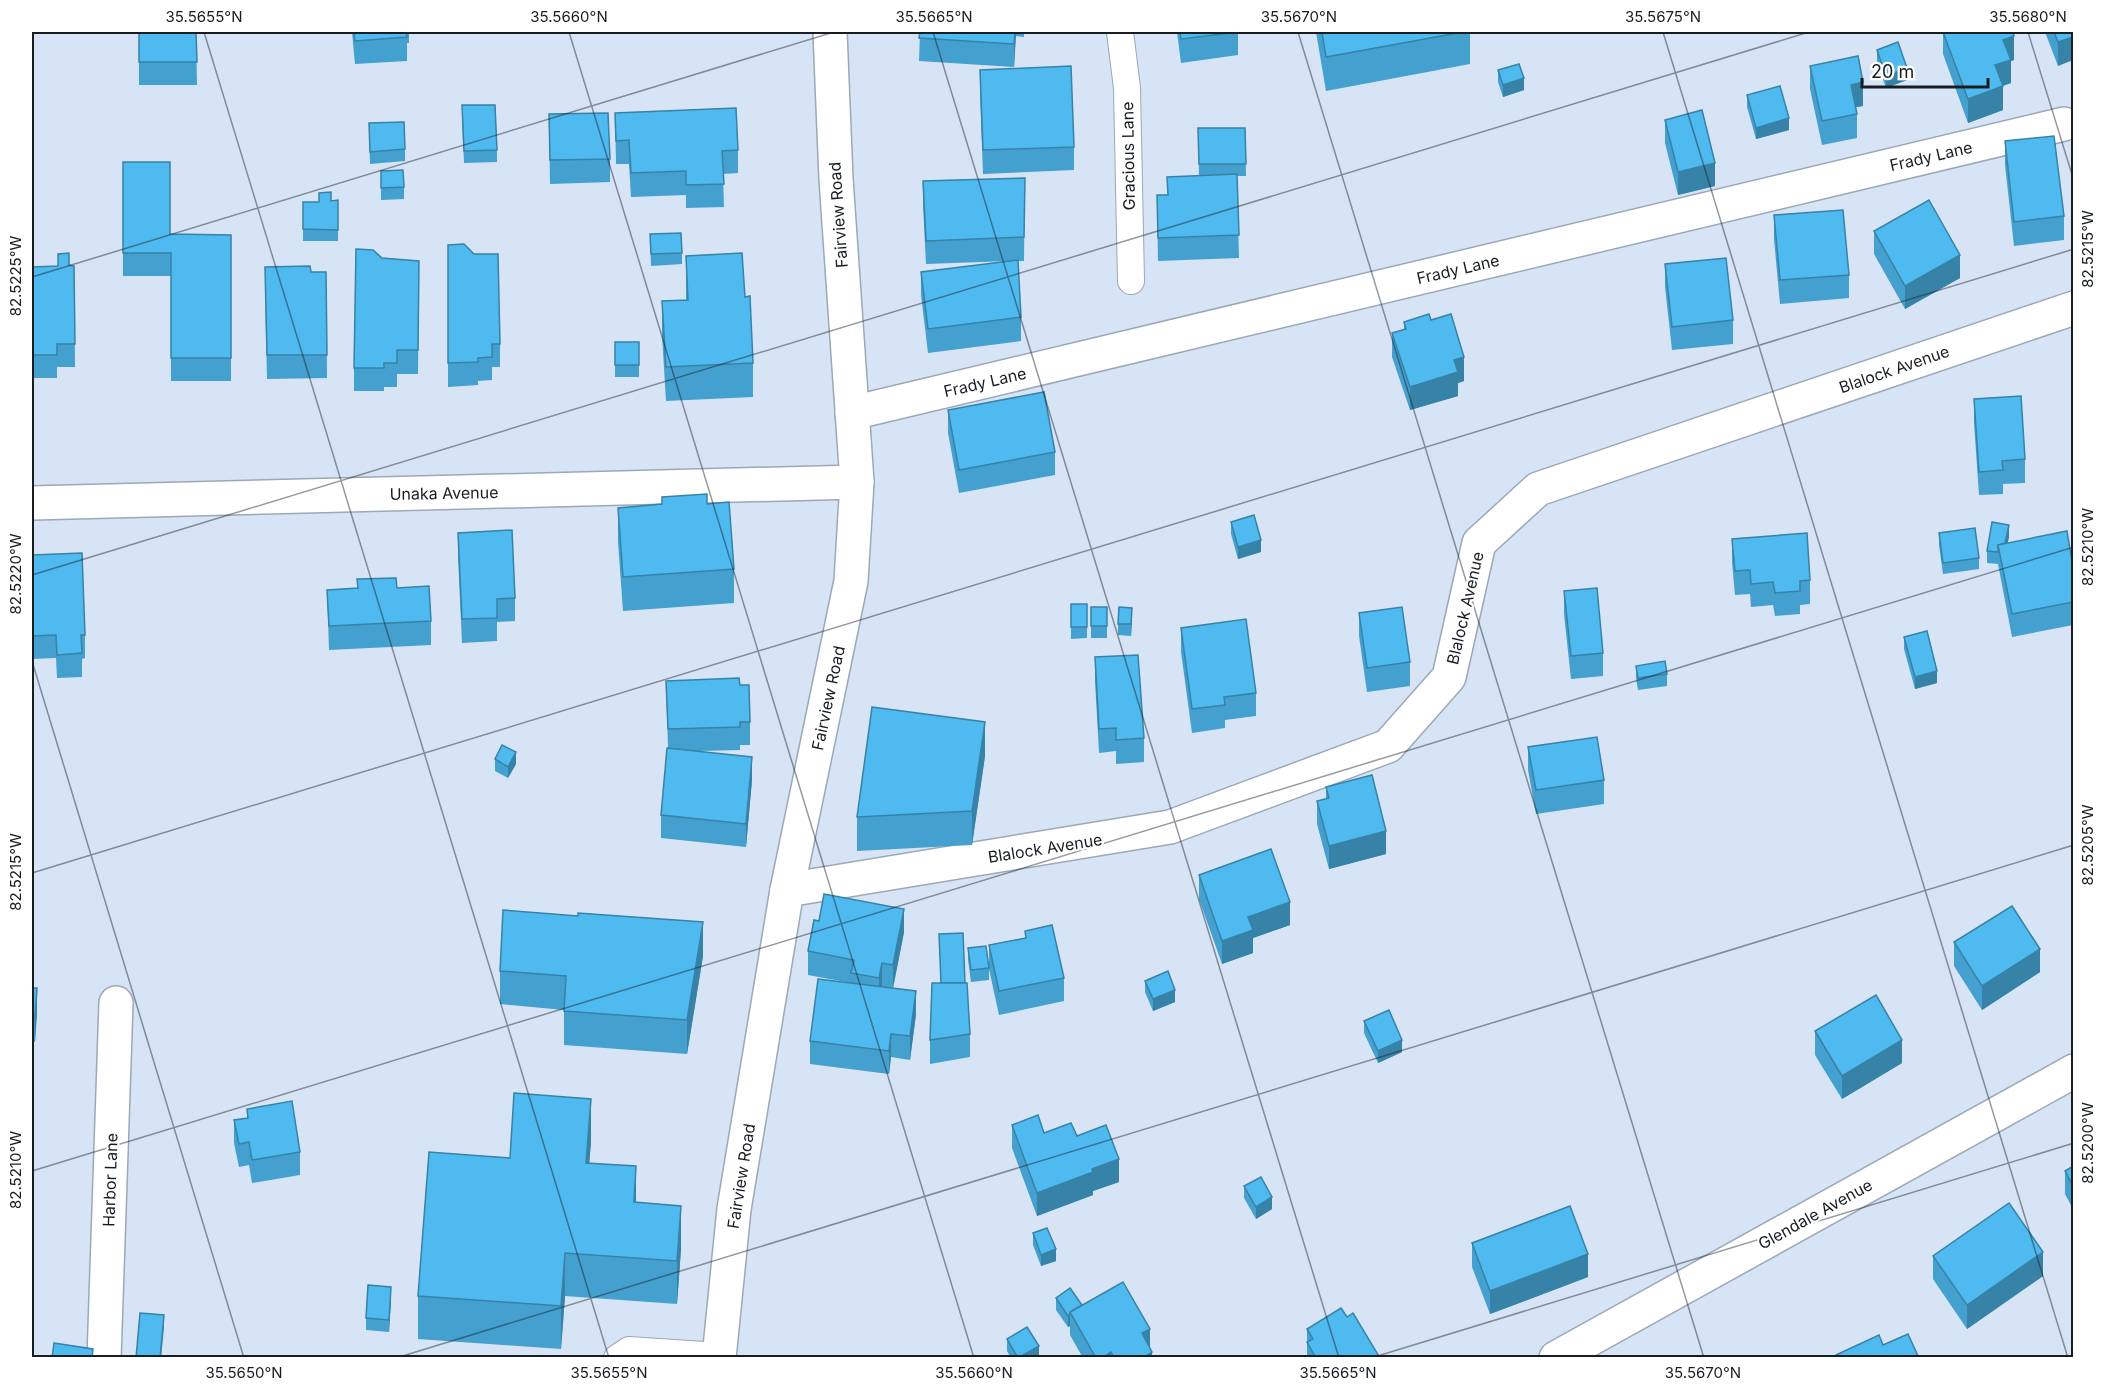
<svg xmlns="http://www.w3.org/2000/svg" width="2105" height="1389" viewBox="0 0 2105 1389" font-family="Inter,sans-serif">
  <rect width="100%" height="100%" fill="#d7e4f6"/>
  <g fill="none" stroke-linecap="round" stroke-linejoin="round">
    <g stroke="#9ba8b8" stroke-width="28">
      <g id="service">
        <polyline points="1120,32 1127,88 1131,281"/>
        <polyline points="617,1358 629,1350 719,1356"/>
      </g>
    </g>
    <g stroke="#9ba8b8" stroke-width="36">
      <g id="minor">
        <polyline points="852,413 2064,124"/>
        <polyline points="32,503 857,482"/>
        <polyline points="787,890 1170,827 1388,746 1449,677 1479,543 1538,489 2074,308"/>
        <polyline points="104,1358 116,1003"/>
        <polyline points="1556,1358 2074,1071"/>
      </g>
    </g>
    <g stroke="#9ba8b8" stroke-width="36">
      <polyline id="secondary" points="719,1358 734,1209 787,890 851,581 857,482 836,179 830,32"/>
    </g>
    <use href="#service" stroke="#fff" stroke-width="26"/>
    <use href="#minor" stroke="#fff" stroke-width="33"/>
    <use href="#secondary" stroke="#fff" stroke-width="33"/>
  </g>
  <g fill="#44a0ce">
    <polygon points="139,32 196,32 197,85 139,85"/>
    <polygon points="352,32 409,32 409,43 407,43 407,61 355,64"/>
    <polygon points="920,32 1024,32 1024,37 1016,36 1014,67 919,61"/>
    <polygon points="1177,32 1238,32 1238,55 1181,63"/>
    <polygon points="1316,32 1470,32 1470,64 1326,91"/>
    <polygon points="1943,32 2014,60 2011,61 2011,83 2003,86 2003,110 1968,123 1943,54"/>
    <polygon points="2045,32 2073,32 2058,66"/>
    <polygon points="1877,50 1907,80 1886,88 1877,62"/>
    <polygon points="1810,66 1863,106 1856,107 1857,114 1857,138 1822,145 1810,89"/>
    <polygon points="980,70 1074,147 1074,170 983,174 980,93"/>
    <polygon points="1498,70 1524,90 1503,97 1498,82"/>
    <polygon points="1747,95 1789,130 1756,139 1747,107"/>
    <polygon points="615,113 738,150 738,173 723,174 724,207 686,208 686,195 631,197 629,164 616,164"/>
    <polygon points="549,114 610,159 610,182 550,184"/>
    <polygon points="462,117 497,150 497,162 464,163"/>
    <polygon points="1665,120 1715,186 1678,195 1665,143"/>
    <polygon points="369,123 405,149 405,161 370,164"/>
    <polygon points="1198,128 1245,128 1246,176 1237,176 1239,258 1158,261 1157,195 1167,195 1199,176"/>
    <polygon points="2005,141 2064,216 2064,240 2014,246 2005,165"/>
    <polygon points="123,162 170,234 231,235 231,381 171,381 171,276 123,276"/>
    <polygon points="381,171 404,187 404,199 381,200"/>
    <polygon points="1025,178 1024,261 1018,261 1021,317 1021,341 928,353 921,295 921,272 1009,261 926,264 923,205 923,181"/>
    <polygon points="338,200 338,241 303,241 303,202 319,202"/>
    <polygon points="1774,215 1849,275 1849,298 1780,304 1774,239"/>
    <polygon points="1874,231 1960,278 1905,309 1874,254"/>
    <polygon points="650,234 682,253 682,264 651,266"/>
    <polygon points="448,245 500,344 500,367 492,367 492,380 478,381 478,385 448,387"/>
    <polygon points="686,256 745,297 753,363 753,397 666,401 662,335 662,301 686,300"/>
    <polygon points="382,258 419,261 418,374 397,374 397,387 384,387 384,391 354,391 354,368"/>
    <polygon points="1665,264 1733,320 1733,344 1672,350 1665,287"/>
    <polygon points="74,266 75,367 57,367 57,378 32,378 32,267"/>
    <polygon points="311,272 326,272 327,378 267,379 265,290"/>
    <polygon points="1431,320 1464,381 1458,383 1458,396 1410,410 1392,357 1392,333 1404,330 1404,322"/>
    <rect x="615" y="342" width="24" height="35"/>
    <polygon points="1974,399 2025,459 2025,483 2003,484 2003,494 1979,495 1974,423"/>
    <polygon points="948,410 1055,452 1055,475 959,493 948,433"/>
    <polygon points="662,497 707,504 734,569 734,603 623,611 618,542 618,508 662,504"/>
    <polygon points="1231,522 1261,552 1238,559 1231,534"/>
    <polygon points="458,533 515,598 515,621 497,622 497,641 462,643 458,556"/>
    <polygon points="1939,533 1979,558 1979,569 1943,574 1939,545"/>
    <polygon points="2009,537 2007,543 2073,568 2073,625 2012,637 1998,564 1987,563 1987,551"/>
    <polygon points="1732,539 1810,580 1810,604 1800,605 1800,614 1775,616 1773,605 1751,607 1750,594 1735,595 1732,562"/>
    <polygon points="32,555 85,635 85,658 82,659 82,677 57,678 56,658 32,659"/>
    <polygon points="357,579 431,621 431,645 329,650 327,590 357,588"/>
    <polygon points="1564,591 1603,653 1603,676 1571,679 1564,614"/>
    <polygon points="1071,604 1087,604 1087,638 1071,639"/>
    <rect x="1091" y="607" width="16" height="31"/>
    <polygon points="1359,613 1410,662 1410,686 1367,692 1359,636"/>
    <polygon points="1132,620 1131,636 1118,635 1118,624"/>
    <polygon points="1181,628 1256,693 1256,716 1225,720 1225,728 1192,733 1181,652"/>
    <polygon points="1904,637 1937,683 1915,689 1904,649"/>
    <polygon points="1095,657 1144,738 1144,762 1116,764 1116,751 1099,753 1095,681"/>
    <polygon points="1636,666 1667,674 1667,686 1638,690 1636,678"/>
    <polygon points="666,681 740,685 750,722 750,745 740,745 740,750 700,751 752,780 746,847 661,838 661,815 668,748"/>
    <polygon points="1528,747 1604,780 1604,804 1536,814 1528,770"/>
    <polygon points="985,756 972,845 857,851 857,817"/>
    <polygon points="495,759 516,764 508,778 495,771"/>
    <polygon points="1326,787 1386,854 1329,869 1317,824 1317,801 1326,799"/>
    <polygon points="1199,875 1290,925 1253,938 1253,953 1222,964 1199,899"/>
    <polygon points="1025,931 1064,978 1064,1001 999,1015 989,969 989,945 1025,938"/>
    <polygon points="904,932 893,988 916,1014 910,1060 891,1057 889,1074 810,1064 810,1041 851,983 808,975 808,951"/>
    <polygon points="939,934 965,983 970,1034 970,1057 930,1064 930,1040 941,983"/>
    <polygon points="1954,942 2040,972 1982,1010 1954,966"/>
    <polygon points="968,948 989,968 989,980 971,982 968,960"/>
    <polygon points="703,956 687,1054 564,1045 564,1010 500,1004 500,971"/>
    <polygon points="1145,981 1175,1002 1153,1011 1145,992"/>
    <polygon points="32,988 37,1012 35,1042 32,1041"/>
    <polygon points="1364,1021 1402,1052 1378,1063 1364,1033"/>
    <polygon points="1815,1031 1902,1063 1842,1099 1815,1055"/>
    <polygon points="247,1109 300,1152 300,1175 252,1183 249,1165 239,1167 234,1143 234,1120 247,1118"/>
    <polygon points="1012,1125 1044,1133 1077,1136 1119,1182 1093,1191 1093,1195 1037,1216 1012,1148"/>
    <polygon points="591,1142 589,1163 636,1202 681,1249 677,1304 565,1296 561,1349 418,1339 418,1296 510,1158"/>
    <polygon points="2073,1166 2073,1209 2065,1194 2065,1171"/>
    <polygon points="1244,1186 1272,1209 1256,1219 1244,1198"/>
    <polygon points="1033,1233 1056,1261 1041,1266 1033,1245"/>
    <polygon points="1472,1243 1588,1277 1490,1314 1472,1267"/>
    <polygon points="1933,1256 2043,1276 1967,1329 1933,1279"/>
    <polygon points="1056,1298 1082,1305 1150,1347 1152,1358 1083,1358 1070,1335 1070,1326 1068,1327 1056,1310"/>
    <polygon points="391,1299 389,1332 366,1330 366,1318"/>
    <polygon points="1347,1317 1380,1358 1307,1358 1307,1329"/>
    <polygon points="1007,1339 1039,1358 1011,1358 1007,1351"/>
  </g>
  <g fill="#3782a7">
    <polygon points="1015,32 1016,32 1014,67 1014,44"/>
    <polygon points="2014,36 2014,60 2011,61 2011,83 1995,88 1995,65 2003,40"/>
    <polygon points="2073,37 2073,60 2058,66 2058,42"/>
    <polygon points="1907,68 1907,80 1886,88 1886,76"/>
    <polygon points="1524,78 1524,90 1503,97 1503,85"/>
    <polygon points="1863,82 1863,106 1851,108 1851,85"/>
    <polygon points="2003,86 2003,110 1968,123 1968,99"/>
    <polygon points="1789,118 1789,130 1756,139 1756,128"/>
    <polygon points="1715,163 1715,186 1678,195 1678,172"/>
    <polygon points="1960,255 1960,278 1905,309 1905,286"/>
    <polygon points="1464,357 1464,381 1458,383 1458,396 1410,410 1410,387 1454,360"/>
    <polygon points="2009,525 2009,537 2003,565 2003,553"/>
    <polygon points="1261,540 1261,552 1238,559 1238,547"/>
    <polygon points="1132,608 1132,620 1131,636 1131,624"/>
    <polygon points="1937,671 1937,683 1915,689 1915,677"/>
    <polygon points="985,722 985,756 972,845 972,811"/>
    <polygon points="516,752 516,764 508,778 508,767"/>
    <polygon points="752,757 752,780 746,847 746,824"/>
    <polygon points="1386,831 1386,854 1329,869 1329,846"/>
    <polygon points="1290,902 1290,925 1253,938 1253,953 1222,964 1222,941 1248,917"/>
    <polygon points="904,909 904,932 893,988 893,965"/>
    <polygon points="703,922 703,956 687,1054 687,1020"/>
    <polygon points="2040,949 2040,972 1982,1010 1982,986"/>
    <polygon points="882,963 882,987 879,1002 879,978"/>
    <polygon points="37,988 37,1012 35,1042 35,1018"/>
    <polygon points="1175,990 1175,1002 1153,1011 1153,999"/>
    <polygon points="916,991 916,1014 910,1060 910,1036"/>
    <polygon points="891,1034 891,1057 889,1074 889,1051"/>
    <polygon points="1402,1040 1402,1052 1378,1063 1378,1051"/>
    <polygon points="1902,1040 1902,1063 1842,1099 1842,1076"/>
    <polygon points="591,1099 591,1142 586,1206 586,1163"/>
    <polygon points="1119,1159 1119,1182 1093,1191 1093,1195 1037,1216 1037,1193 1092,1169"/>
    <polygon points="636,1166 636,1210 634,1202"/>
    <polygon points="1272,1197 1272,1209 1256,1219 1256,1207"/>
    <polygon points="681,1206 681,1249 677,1304 677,1261"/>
    <polygon points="1056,1249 1056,1261 1041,1266 1041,1255"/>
    <polygon points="2043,1252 2043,1276 1967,1329 1967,1305"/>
    <polygon points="565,1253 565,1296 561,1349 561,1306"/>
    <polygon points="1588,1254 1588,1277 1490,1314 1490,1291"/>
    <polygon points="391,1287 391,1299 389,1332 389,1320"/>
    <polygon points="1070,1314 1070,1326 1068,1327 1068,1316"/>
    <polygon points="164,1315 164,1327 161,1358 160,1358"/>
    <polygon points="1150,1329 1150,1352 1142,1333"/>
    <polygon points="1039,1346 1039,1358 1019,1358"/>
    <polygon points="1111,1352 1111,1358 1102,1358"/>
    <polygon points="1152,1352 1152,1358 1143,1358"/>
  </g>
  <g fill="#4fbaef" stroke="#3782a7" stroke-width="1.5">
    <polygon points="139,32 196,32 197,62 139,62"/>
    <polygon points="354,32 406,32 407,37 355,41"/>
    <polygon points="920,32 1015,32 1014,44 919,38"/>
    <polygon points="1180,32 1238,32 1181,39"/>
    <polygon points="1322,32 1463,32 1326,57"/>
    <polygon points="1943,32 2013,32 2014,36 2003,40 2011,60 1995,65 2003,86 1968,99"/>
    <polygon points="2054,32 2073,32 2073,37 2058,42"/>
    <polygon points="1898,42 1907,68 1886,76 1877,50"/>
    <polygon points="1858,56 1863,82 1851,85 1857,114 1822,121 1810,66"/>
    <polygon points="1519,64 1524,78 1503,85 1498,70"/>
    <polygon points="1071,66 1074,147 983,150 980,70"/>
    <polygon points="1780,86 1789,118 1756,128 1747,95"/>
    <polygon points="462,105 495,105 497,150 464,151"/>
    <polygon points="736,108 738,150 722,151 724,184 686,185 686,171 631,173 629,140 616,141 615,113"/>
    <polygon points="1702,110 1715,163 1678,172 1665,120"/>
    <polygon points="608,113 610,159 550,160 549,114"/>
    <polygon points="404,122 405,149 370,152 369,123"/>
    <polygon points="1198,128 1245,128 1246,164 1199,164"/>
    <polygon points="2054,136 2064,216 2014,222 2005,141"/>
    <polygon points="123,162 170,162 170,234 231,235 231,358 171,358 171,253 123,253"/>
    <polygon points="403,170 404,187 381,188 381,171"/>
    <polygon points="1237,174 1239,235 1158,238 1157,195 1168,195 1167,177"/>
    <polygon points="1025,178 1024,237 926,241 923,181"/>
    <polygon points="331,192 331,201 338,200 338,230 303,229 303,202 319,202 319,193"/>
    <polygon points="1929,200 1960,255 1905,286 1874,231"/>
    <polygon points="1843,210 1849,275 1780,280 1774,215"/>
    <polygon points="681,233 682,253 651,254 650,234"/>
    <polygon points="464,244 474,254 498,254 500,344 492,344 492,357 478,358 478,362 448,363 448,245"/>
    <polygon points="356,249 373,250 382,258 419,261 418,350 397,350 397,363 384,363 384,368 354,368"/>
    <polygon points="69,253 69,265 74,266 75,344 57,344 57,355 32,355 32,267 58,266 58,254"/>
    <polygon points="742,253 745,297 750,296 753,363 666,367 662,301 688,300 686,256"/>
    <polygon points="1726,258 1733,320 1672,327 1665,264"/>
    <polygon points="1018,260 1021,317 928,329 921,272"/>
    <polygon points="310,266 311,272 326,272 327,355 267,355 265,267"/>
    <polygon points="1429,314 1431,320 1451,314 1464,357 1454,360 1458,372 1410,387 1392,333 1406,329 1404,322"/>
    <rect x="615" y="342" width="24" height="23"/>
    <polygon points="1044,392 1055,452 959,470 948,410"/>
    <polygon points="2021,396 2025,459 2002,461 2003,470 1979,472 1974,399"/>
    <polygon points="707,494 707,504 729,502 734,569 623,577 618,508 662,504 662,497"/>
    <polygon points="1254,515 1261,540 1238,547 1231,522"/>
    <polygon points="1992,522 2009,525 2005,543 1998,545 1998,552 1987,551"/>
    <polygon points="1975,528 1979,558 1943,563 1939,533"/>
    <polygon points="512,530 515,598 497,599 497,618 462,619 458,533"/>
    <polygon points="2067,531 2073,568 2073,602 2012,614 1998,545"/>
    <polygon points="1807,533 1810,580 1800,581 1800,591 1775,593 1773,582 1751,584 1750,570 1735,571 1732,539"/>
    <polygon points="82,553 85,635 81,635 82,653 57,655 56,635 32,636 32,555"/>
    <polygon points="396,578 397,588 429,586 431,621 329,626 327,590 358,588 357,579"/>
    <polygon points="1597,588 1603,653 1571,656 1564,591"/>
    <rect x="1071" y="604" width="16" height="23"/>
    <rect x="1091" y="607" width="16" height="19"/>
    <polygon points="1119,607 1132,608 1131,624 1118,624"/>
    <polygon points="1402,607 1410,662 1367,668 1359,613"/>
    <polygon points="1246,619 1256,693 1224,697 1225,705 1192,709 1181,628"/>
    <polygon points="1927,631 1937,671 1915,677 1904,637"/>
    <polygon points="1138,655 1144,738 1116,740 1116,728 1099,729 1095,657"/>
    <polygon points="1665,661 1667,674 1638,678 1636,666"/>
    <polygon points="739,678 740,685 749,685 750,722 740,722 740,727 668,729 666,681"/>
    <polygon points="872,707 985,722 972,811 857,817"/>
    <polygon points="1597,737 1604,780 1536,790 1528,747"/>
    <polygon points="502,745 516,752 508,767 495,759"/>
    <polygon points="667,748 752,757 746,824 661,815"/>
    <polygon points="1372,775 1386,831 1329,846 1317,801 1329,798 1326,787"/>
    <polygon points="1271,849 1290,902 1248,917 1253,930 1222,941 1199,875"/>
    <polygon points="824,894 904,909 893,965 882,963 879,978 851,973 854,960 808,951 814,920 819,921"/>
    <polygon points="2012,906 2040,949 1982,986 1954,942"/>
    <polygon points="503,910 578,916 578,913 703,922 687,1020 564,1011 566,976 500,971"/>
    <polygon points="1052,925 1064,978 999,991 989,945 1026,938 1025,931"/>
    <polygon points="963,933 965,983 941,983 939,934"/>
    <polygon points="986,946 989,968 971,970 968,948"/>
    <polygon points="1168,971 1175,990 1153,999 1145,981"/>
    <polygon points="818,979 916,991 910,1036 891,1034 889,1051 810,1041"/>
    <polygon points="932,983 967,983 970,1034 930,1040"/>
    <polygon points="32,988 37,988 35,1018 32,1018"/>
    <polygon points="1876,995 1902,1040 1842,1076 1815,1031"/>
    <polygon points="1389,1010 1402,1040 1378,1051 1364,1021"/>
    <polygon points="514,1093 591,1099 586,1163 636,1166 634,1202 681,1206 677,1261 565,1253 561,1306 418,1296 429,1152 510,1158"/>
    <polygon points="292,1101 300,1152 252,1160 249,1142 239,1144 234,1120 248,1118 247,1109"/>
    <polygon points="1038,1115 1044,1133 1071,1123 1077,1136 1106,1125 1119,1159 1092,1169 1093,1172 1037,1193 1012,1125"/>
    <polygon points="2073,1166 2073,1186 2065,1171"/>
    <polygon points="1261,1177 1272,1197 1256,1207 1244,1186"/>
    <polygon points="2009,1203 2043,1252 1967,1305 1933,1256"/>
    <polygon points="1570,1206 1588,1254 1490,1291 1472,1243"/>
    <polygon points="1047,1228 1056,1249 1041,1255 1033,1233"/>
    <polygon points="1123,1282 1150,1329 1142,1333 1152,1352 1143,1358 1114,1358 1111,1352 1102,1358 1096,1358 1070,1312"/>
    <polygon points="368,1285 391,1287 389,1320 366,1318"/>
    <polygon points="1070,1288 1082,1305 1070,1312 1070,1314 1068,1316 1056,1298"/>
    <polygon points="1341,1308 1347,1317 1353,1313 1380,1358 1316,1358 1307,1342 1313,1339 1307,1329"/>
    <polygon points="140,1313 164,1315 160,1358 136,1358"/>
    <polygon points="1027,1327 1039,1346 1018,1358 1007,1339"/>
    <polygon points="1908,1334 1919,1358 1837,1358 1836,1355 1879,1335 1883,1345"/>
    <polygon points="54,1343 93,1349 92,1358 52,1358"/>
  </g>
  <path fill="none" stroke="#181d23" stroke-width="1.5" stroke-opacity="0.45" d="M204 32 609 1358M569 32 974 1358M933 32 1339 1358M1298 32 1704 1358M1663 32 2068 1358M2028 32 2074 181M32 277 834 32M32 575 1809 32M32 661 244 1358M32 873 2074 249M32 1171 2074 547M396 1358 2074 845M1371 1358 2074 1143"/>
  <g text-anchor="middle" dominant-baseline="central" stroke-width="4.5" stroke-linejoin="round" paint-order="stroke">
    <g font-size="16" fill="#181d23" stroke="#fff">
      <text transform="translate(1128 156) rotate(-91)">Gracious Lane</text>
      <text transform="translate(1931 156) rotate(-13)">Frady Lane</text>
      <text transform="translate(838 215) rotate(-94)">Fairview Road</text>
      <text transform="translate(1458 269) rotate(-13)">Frady Lane</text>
      <text transform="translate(1894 369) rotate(-19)">Blalock Avenue</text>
      <text transform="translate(985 382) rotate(-13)">Frady Lane</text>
      <text transform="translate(444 493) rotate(-1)">Unaka Avenue</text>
      <text transform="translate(1465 608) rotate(-77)">Blalock Avenue</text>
      <text transform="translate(828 698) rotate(-78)">Fairview Road</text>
      <text transform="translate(1045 848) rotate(-9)">Blalock Avenue</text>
      <text transform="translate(741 1176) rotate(-81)">Fairview Road</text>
      <text transform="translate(110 1180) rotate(-88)">Harbor Lane</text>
      <text transform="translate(1815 1214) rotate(-29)">Glendale Avenue</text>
    </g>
  </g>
  <rect width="2105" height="1389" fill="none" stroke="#ffffff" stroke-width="66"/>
  <path d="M1862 78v9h126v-9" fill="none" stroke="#181d23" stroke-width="3"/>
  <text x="1871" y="78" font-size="18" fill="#181d23" stroke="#ffffff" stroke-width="4.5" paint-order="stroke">20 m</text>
  <rect x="33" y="33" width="2039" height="1323" fill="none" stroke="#181d23" stroke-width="2"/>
  <g font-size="15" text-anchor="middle" fill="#181d23">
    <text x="204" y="22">35.5655°N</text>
    <text x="569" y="22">35.5660°N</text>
    <text x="934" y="22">35.5665°N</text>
    <text x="1299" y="22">35.5670°N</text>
    <text x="1663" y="22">35.5675°N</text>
    <text x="2028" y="22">35.5680°N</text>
    <text transform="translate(2088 249) rotate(-90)" y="5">82.5215°W</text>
    <text transform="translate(16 276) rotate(-90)" y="5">82.5225°W</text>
    <text transform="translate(2088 547) rotate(-90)" y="5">82.5210°W</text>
    <text transform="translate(16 574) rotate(-90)" y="5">82.5220°W</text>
    <text transform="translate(2088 845) rotate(-90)" y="5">82.5205°W</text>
    <text transform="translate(16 872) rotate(-90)" y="5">82.5215°W</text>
    <text transform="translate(2088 1143) rotate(-90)" y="5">82.5200°W</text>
    <text transform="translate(16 1170) rotate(-90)" y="5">82.5210°W</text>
    <text x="244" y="1378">35.5650°N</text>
    <text x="609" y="1378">35.5655°N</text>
    <text x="974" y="1378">35.5660°N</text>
    <text x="1338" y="1378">35.5665°N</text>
    <text x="1703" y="1378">35.5670°N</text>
  </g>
</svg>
